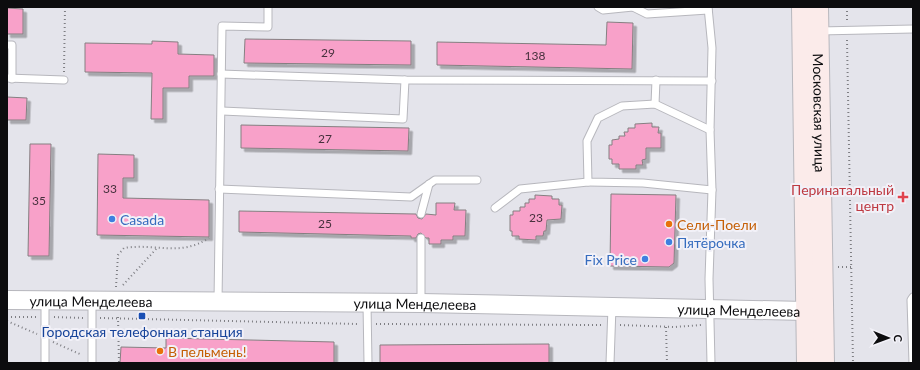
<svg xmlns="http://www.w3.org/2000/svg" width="920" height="370" viewBox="0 0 920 370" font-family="Lato,sans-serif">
  <defs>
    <filter id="shadow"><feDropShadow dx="3.5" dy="3.5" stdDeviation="0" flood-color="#0004"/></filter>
  </defs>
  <rect width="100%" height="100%" fill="#e4e4eb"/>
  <g fill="#f8a1c9" stroke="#857f81" filter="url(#shadow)">
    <polygon points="7,8 23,9 23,34 7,34"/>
    <polygon points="607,22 633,23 632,69 437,65 437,42 606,45"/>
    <polygon points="245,39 411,41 411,65 244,63"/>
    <polygon points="152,41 178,42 178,54 214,55 214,76 189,76 189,88 163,88 163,119 151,119 152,73 85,72 85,43 152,44"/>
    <polygon points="7,97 27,98 26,120 7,120"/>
    <polygon points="652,123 652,127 659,127 658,133 661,133 661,148 646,148 646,159 642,160 643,165 636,165 636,169 619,169 619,164 612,164 612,159 609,159 609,145 612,145 612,140 619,139 619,136 625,136 624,132 628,132 628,128 635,128 635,124"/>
    <polygon points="241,125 409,128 408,151 241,148"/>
    <polygon points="30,144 51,144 49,256 28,256"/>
    <polygon points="98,154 134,155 134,178 123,178 123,198 209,200 209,237 97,235"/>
    <polygon points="611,194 676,195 674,263 669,267 610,266"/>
    <polygon points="535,195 552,196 552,199 559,199 559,205 562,205 561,219 547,220 546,231 544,231 543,236 536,236 536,240 519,239 519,236 512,236 512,231 510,231 510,215 513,215 513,211 520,211 520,207 525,207 525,203 529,203 529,199 535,199"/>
    <polygon points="436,203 455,203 454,210 466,210 465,236 453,236 453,240 441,240 441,244 429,244 429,238 426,238 421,233 418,234 416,238 411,238 411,236 239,232 239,211 416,214 418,218 422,219 426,214 436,215"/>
    <polygon points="166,338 334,342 334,363 120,363 121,347 166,348"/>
    <polygon points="549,344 549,363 380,363 380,345"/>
  </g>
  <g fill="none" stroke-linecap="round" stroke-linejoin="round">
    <g stroke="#b7b7bd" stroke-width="9">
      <g id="service">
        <polyline points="598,7 603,10 633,7"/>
        <polyline points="633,7 647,14 708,10"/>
        <polyline points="708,7 712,48 710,130 712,190 709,279 711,363"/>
        <polyline points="819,31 913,29"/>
        <polyline points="7,45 12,45 12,79"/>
        <polyline points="221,74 405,80 712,81"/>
        <polyline points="7,78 64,80"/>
        <polyline points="655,104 656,80"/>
        <polyline points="222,111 403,119 405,80"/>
        <polyline points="710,130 655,104 622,106 598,118 587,141 588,182 643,183 712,190"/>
        <polyline points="219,189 411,197 435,180 477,180"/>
        <polyline points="495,208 520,189 588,182"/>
        <polyline points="421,214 429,184"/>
        <polyline points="421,238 421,303"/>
        <polyline points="45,300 45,363"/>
        <polyline points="92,301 92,363"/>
        <polyline points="218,301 222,26 268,27 268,7"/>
        <polyline points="367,304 368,363"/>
        <polyline points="610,363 612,307"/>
        <polyline points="913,363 911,300 913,297"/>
      </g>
    </g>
    <g stroke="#b7b7bd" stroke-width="20">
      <g id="tertiary">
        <path id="s1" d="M7 300 421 303 806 311"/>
      </g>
    </g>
    <g stroke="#b7b7bd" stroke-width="22">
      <g id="secondary">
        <polyline points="802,7 807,363"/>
        <path id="s2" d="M818 7 824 363"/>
      </g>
    </g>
    <g stroke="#7e7e83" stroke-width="2" stroke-dasharray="1 3" stroke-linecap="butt">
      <polyline points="847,7 847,22"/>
      <polyline points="847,40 853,363"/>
      <polyline points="64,72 65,7"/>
      <polyline points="838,267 851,267"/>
      <polyline points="123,285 157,248"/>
      <path d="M116 287 118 255 124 248C156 243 180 257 209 238"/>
      <polyline points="7,317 36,317"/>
      <polyline points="54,317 84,318"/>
      <polyline points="118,317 119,363"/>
      <polyline points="100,318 358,324"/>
      <polyline points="7,321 37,334"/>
      <polyline points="376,324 602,325"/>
      <polyline points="620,325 675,327 701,325"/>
      <polyline points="666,327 667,363"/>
      <polyline points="53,342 82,355"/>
    </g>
    <use href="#service" stroke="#fff" stroke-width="7"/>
    <use href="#tertiary" stroke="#fff" stroke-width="18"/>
    <use href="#secondary" stroke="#fbebea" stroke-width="20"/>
  </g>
  <path fill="#e0444e" stroke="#f2f1f8" stroke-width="1.5" d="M901 191h4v4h4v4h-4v4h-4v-4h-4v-4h4z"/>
  <g fill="#3f7fe0" stroke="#f2f1f8" stroke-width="1.5">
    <circle cx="112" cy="219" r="4"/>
    <circle cx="669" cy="242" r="4"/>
    <circle cx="645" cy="259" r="4"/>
  </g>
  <g fill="#e8710a" stroke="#f2f1f8" stroke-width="1.5">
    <circle cx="669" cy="224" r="4"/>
    <circle cx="160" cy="351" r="4"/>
  </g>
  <rect fill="#1a4fb4" stroke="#f2f1f8" stroke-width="1.5" x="138" y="312" width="8" height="8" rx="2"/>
  <g text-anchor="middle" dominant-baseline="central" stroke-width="4" stroke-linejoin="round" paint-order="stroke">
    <g font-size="12" fill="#47313d">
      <text x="328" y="52">29</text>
      <text x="535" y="55">138</text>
      <text x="325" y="138">27</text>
      <text x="110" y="188">33</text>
      <text x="39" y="200">35</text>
      <text x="536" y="217">23</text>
      <text x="325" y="223">25</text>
    </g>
    <g font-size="14" fill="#0c0c0e" stroke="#f2f1f8">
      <text stroke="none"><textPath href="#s2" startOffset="106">Московская улица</textPath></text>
      <text stroke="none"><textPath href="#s1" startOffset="84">улица Менделеева</textPath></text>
      <text stroke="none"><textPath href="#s1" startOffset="408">улица Менделеева</textPath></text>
      <text stroke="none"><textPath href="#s1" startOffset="732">улица Менделеева</textPath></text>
    </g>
    <g font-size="14" fill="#be3a42" stroke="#f2f1f8" text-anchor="end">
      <text x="894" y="189">Перинатальный<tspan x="894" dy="16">центр</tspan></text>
    </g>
    <g font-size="14" fill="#366cbe" stroke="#f2f1f8" text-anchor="start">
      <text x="120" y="219">Casada</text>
      <text x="677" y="242">Пятёрочка</text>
      <text x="637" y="259" text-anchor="end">Fix Price</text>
    </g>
    <g font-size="14" fill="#c56008" stroke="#f2f1f8" text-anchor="start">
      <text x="677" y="224">Сели-Поели</text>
      <text x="168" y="351">В пельмень!</text>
    </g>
    <g font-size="14" fill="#164399" stroke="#f2f1f8">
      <text x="142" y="331">Городская телефонная станция</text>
    </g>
  </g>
  <rect width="920" height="370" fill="none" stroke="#0c0c0e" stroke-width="16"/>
  <g transform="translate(888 338) rotate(91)" stroke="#f2f1f8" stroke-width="3" paint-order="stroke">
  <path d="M0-3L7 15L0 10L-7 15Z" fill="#0c0c0e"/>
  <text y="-6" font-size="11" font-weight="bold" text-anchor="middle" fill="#0c0c0e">С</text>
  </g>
</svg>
